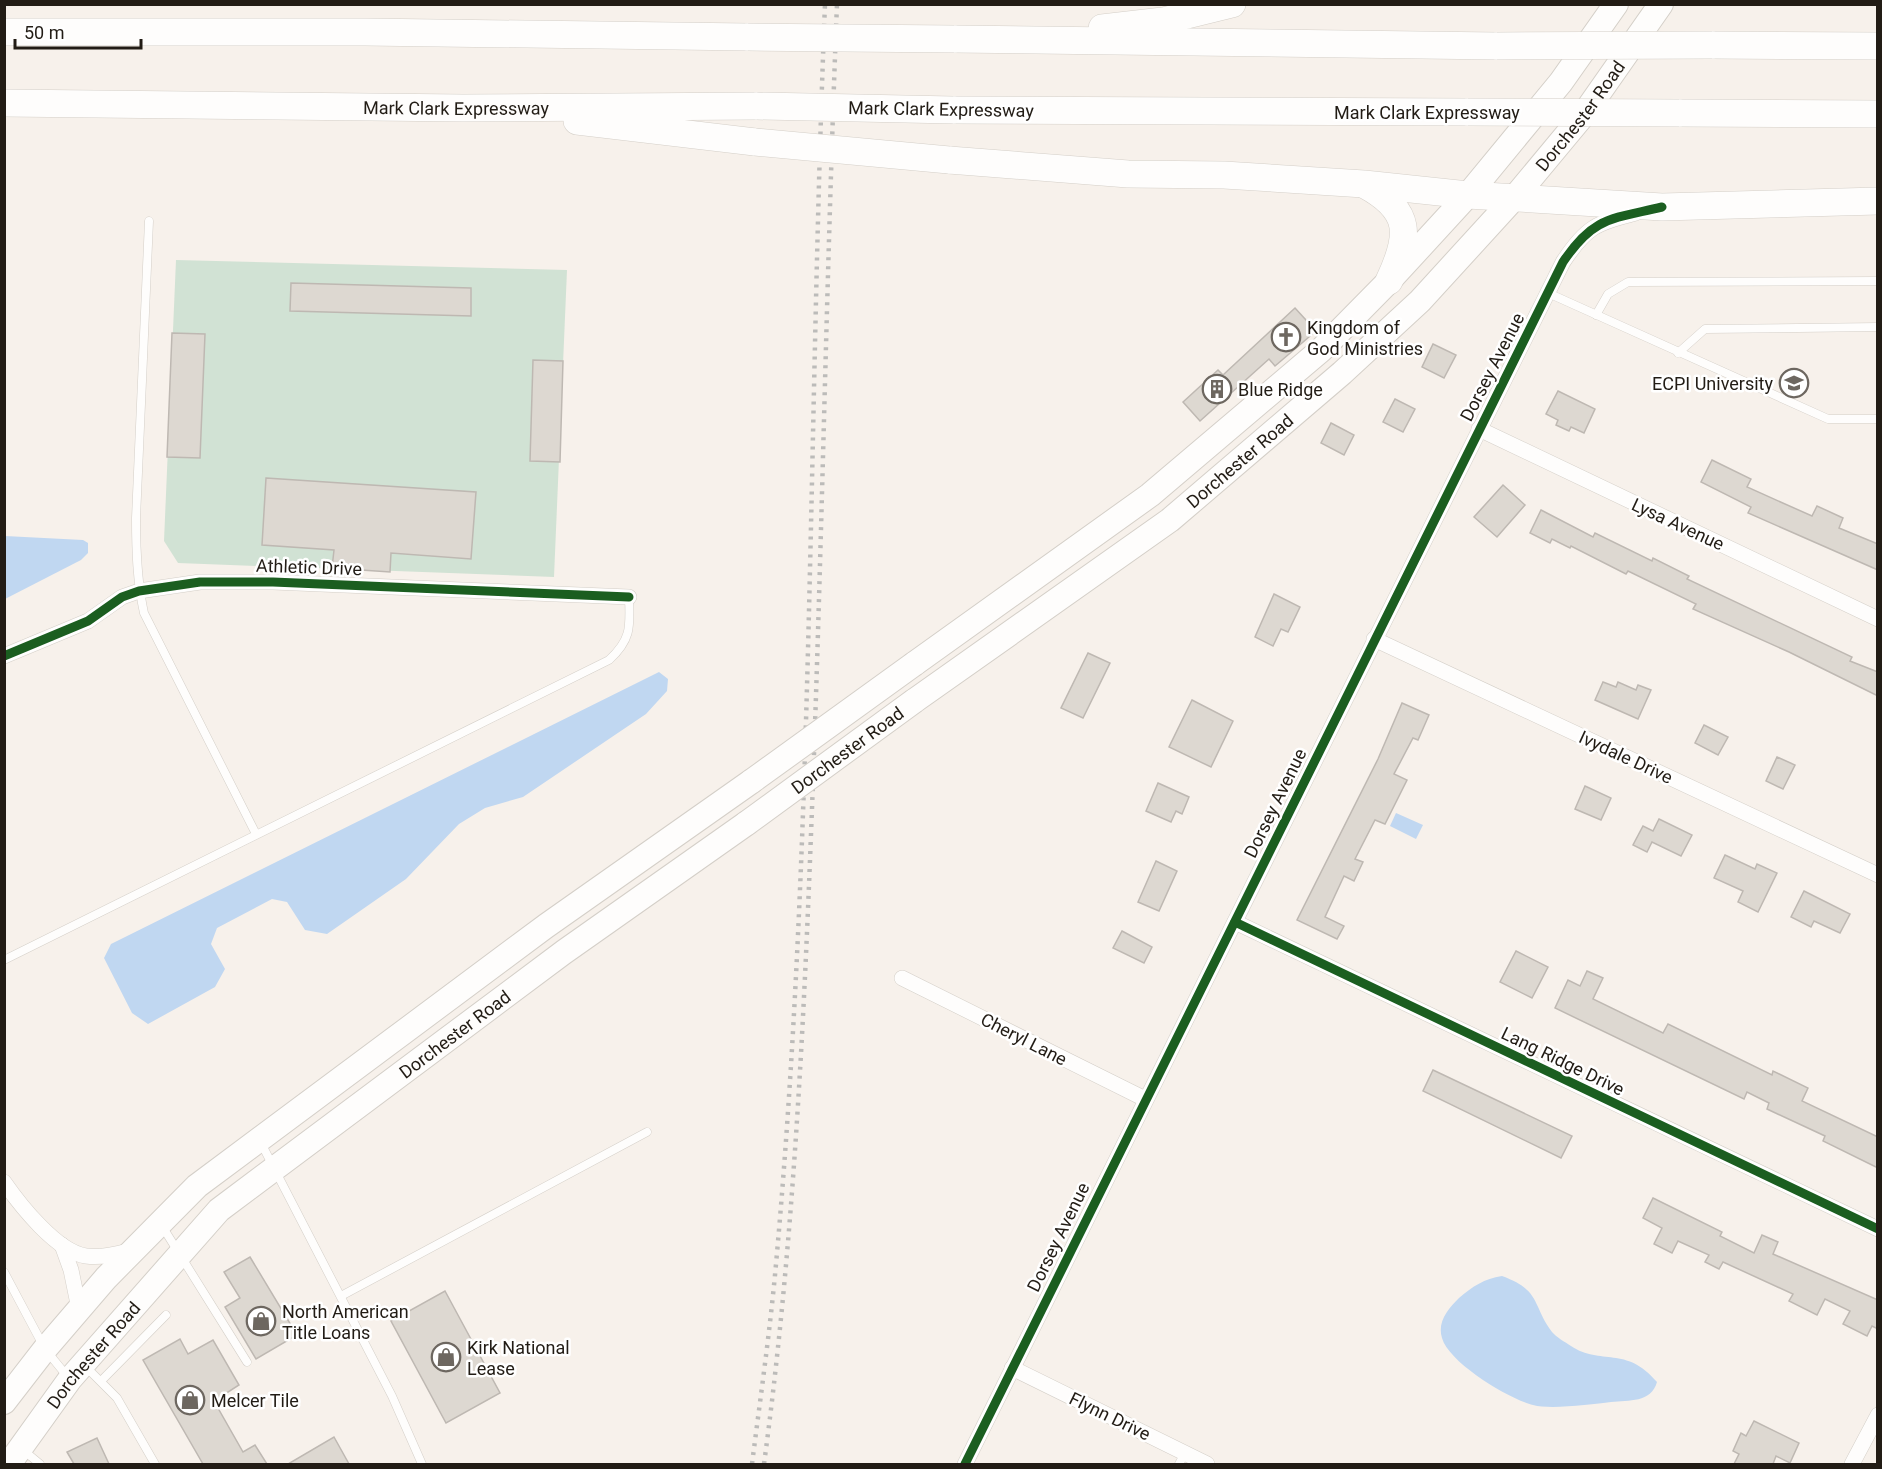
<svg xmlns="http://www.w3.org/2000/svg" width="1882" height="1469" viewBox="0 0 1882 1469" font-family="Roboto,sans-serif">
  <rect width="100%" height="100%" fill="#f7f1eb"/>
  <polygon fill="#d1e2d4" points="176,260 567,270 554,577 178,563 164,541"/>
  <g fill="#c0d7f1">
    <polygon points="5,536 83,540 88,543 88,553 81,560 5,599"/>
    <polygon points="659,672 668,679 667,691 646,714 523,797 485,808 459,824 406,879 327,934 305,930 287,902 272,899 217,928 211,944 225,969 215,987 148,1024 132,1013 104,958 111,944"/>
    <polygon points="1396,813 1423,825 1416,839 1390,826"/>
    <path d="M1502 1276C1541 1290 1532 1305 1552 1332 1556 1337 1565 1342 1571 1346 1601 1366 1626 1345 1657 1382 1651 1403 1629 1400 1611 1402 1592 1404 1551 1410 1533 1405 1509 1399 1449 1363 1442 1338 1437 1322 1448 1309 1459 1298 1473 1286 1484 1279 1502 1276Z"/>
  </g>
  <g fill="#ddd8d1" stroke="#beb8b2" stroke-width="1.5">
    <polygon points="291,283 471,288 471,316 290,311"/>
    <polygon points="1295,308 1316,331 1275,366 1269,359 1200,421 1183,402 1218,370 1223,375"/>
    <polygon points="172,333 205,334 200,458 167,457"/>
    <polygon points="1433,344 1456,355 1444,378 1422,367"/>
    <polygon points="533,360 563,361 560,462 530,461"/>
    <polygon points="1558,391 1595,409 1584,433 1571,427 1569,431 1556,425 1558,420 1546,414"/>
    <polygon points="1395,399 1415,409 1403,432 1383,422"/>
    <polygon points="1331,423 1354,435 1344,455 1321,443"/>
    <polygon points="1712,460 1751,479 1747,487 1812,516 1817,506 1843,518 1839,528 1878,544 1878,570 1748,513 1751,507 1701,482"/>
    <polygon points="266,478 476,492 471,559 391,553 390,572 332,568 334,550 262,545"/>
    <polygon points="1503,485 1525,505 1497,537 1474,517"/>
    <polygon points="1541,510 1593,537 1595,533 1652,561 1653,558 1689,576 1687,579 1852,657 1850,661 1878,672 1878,696 1789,652 1693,609 1696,604 1628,571 1626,574 1571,546 1570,548 1552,539 1550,543 1530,533"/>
    <polygon points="1274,594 1300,607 1288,632 1281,629 1273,646 1255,637"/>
    <polygon points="1088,653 1110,663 1083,718 1061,708"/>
    <polygon points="1603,682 1616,687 1618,682 1636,690 1638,685 1651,690 1638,719 1595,700"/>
    <polygon points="1192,700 1233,721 1211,767 1169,747"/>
    <polygon points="1402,703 1429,715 1418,740 1413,738 1394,774 1407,780 1385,824 1375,820 1355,859 1363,862 1354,881 1344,876 1325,917 1344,926 1337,939 1297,920 1378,759"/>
    <polygon points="1704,725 1728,737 1718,755 1695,743"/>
    <polygon points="1777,757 1795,765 1783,789 1766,781"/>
    <polygon points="1158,783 1189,797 1182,814 1176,811 1171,822 1146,811"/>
    <polygon points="1585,786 1611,798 1601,820 1575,809"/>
    <polygon points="1659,819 1692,835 1681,856 1652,842 1647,852 1633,845 1643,826 1653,831"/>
    <polygon points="1725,855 1755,869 1757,864 1777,873 1758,912 1738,902 1743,891 1714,878"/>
    <polygon points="1156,861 1177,871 1159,911 1138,902"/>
    <polygon points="1804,891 1850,914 1840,933 1814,921 1811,927 1791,917"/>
    <polygon points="1122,931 1152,947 1144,963 1113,948"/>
    <polygon points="1516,951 1548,967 1532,998 1500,982"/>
    <polygon points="1587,971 1603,978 1593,999 1663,1033 1668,1024 1772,1075 1773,1071 1808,1088 1802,1101 1878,1137 1878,1168 1823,1141 1825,1136 1767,1109 1769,1103 1747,1092 1744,1099 1555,1008 1568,980 1580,986"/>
    <polygon points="1433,1070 1572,1136 1561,1158 1423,1091"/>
    <polygon points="1653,1198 1722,1232 1720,1236 1754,1253 1762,1235 1778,1242 1773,1254 1878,1300 1878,1329 1872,1326 1867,1336 1843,1324 1850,1311 1825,1299 1817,1315 1789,1301 1793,1294 1723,1262 1719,1269 1705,1262 1709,1255 1678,1241 1672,1253 1654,1244 1662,1228 1643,1218"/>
    <polygon points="250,1257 297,1335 256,1359 225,1307 240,1298 224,1272"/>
    <polygon points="445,1291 500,1393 446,1423 391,1321"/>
    <polygon points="180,1339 188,1354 213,1340 239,1385 214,1401 243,1452 255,1445 267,1464 203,1464 143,1360"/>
    <polygon points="1754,1421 1799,1443 1790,1463 1776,1456 1773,1464 1734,1464 1739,1454 1733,1451 1741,1433 1746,1436"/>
    <polygon points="334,1437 349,1464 288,1464"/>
    <polygon points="97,1438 109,1464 74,1464 67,1452"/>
  </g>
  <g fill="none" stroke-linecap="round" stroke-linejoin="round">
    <g stroke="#d4cfc8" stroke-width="9">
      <g id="lane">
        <path d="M149 221 136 518C136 551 137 581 144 613L256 834"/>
        <polyline points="1548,293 1828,419 1878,419"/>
        <polyline points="1596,315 1608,294 1628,282 1878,281"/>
        <polyline points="1678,353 1705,329 1878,327"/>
        <path d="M4 960 609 660C632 639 630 626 629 597"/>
        <polyline points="260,1141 392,1396 422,1464"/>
        <polyline points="162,1226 247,1362"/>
        <polyline points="4,1272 45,1349 67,1376"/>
        <polyline points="341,1296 647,1132"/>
        <polyline points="86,1367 117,1398 155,1464"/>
        <polyline points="101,1381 166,1315"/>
        <polyline points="23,1450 40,1464"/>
        <polyline points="1179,1464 1185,1453"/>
      </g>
    </g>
    <g stroke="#d4cfc8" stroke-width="16">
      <g id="street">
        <polyline points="1479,429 1878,619"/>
        <polyline points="1374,639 1878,875"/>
        <polyline points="4,656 88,621 122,597 139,591 200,582 273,582 629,597"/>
        <polyline points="1235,922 1878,1229"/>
        <polyline points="902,978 1145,1099"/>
        <path d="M4 1182C20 1205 57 1252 86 1256 102 1258 117 1254 132 1250"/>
        <polyline points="62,1245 71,1270 79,1309"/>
        <polyline points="1012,1368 1207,1464"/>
        <path d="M965 1464 1563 262C1586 227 1596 223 1636 213"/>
        <polyline points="1852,1464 1878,1415"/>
      </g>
    </g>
    <g stroke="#d4cfc8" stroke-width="26">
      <g id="primary">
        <polyline points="914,664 1150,495 1321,350 1389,281 1468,195 1561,82 1616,4"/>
        <path id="s1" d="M914 701 1170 520 1342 373 1420 301 1515 197 1584 114 1661 4"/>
        <polyline points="4,1402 45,1349 106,1278 197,1186 546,926 752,781"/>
        <path id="s2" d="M9 1464 70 1379 219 1210 564 952 747 823"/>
      </g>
    </g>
    <g stroke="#d4cfc8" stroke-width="28">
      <g id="highway">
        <polyline points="1102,28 1163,21 1232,4"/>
        <polyline points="4,32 365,32 748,37"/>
        <polyline points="954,39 1497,46"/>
        <polyline points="1712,45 1878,46"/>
        <path id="s3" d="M4 103 463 108 757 106"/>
        <polyline points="953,110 1468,112"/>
        <polyline points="1679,113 1878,114"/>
        <polyline points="577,121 755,142"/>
        <polyline points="949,160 1128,174 1224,175 1364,184 1468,195 1662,207 1878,201"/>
        <path d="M1365 185C1413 211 1410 236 1389 281"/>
      </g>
    </g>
    <use href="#lane" stroke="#fefdfc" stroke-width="8"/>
    <use href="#street" stroke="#fefdfc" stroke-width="15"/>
    <use href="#primary" stroke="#fefdfc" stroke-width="24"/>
    <use href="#highway" stroke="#fefdfc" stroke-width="27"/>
    <g stroke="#bcbbb9" stroke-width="4.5" stroke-dasharray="3 6" stroke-linecap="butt">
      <path d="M752 1464C760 1401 769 1338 775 1275 814 853 808 428 825 4"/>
      <path d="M764 1464C792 1256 803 1045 811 834 822 558 826 281 837 4"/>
    </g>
    <g stroke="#d4cfc8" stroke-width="26" stroke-linecap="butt">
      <g id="primary-bridge">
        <polyline points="752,781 914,664"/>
        <path id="s4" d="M747 823 914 701"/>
      </g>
    </g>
    <g stroke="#d4cfc8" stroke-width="28" stroke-linecap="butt">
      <g id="highway-bridge">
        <polyline points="748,37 954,39"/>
        <polyline points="1497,46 1712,45"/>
        <polyline points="757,106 953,110"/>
        <polyline points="1468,112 1679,113"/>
        <polyline points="755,142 949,160"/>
      </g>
    </g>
    <use href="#primary-bridge" stroke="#fefdfc" stroke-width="24"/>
    <use href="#highway-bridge" stroke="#fefdfc" stroke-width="27"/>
    <g stroke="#fff" stroke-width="13">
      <g id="cycleway">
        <polyline points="4,656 88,621 122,597 139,591 200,582 273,582 629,597"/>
        <polyline points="1235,922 1878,1229"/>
        <path d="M965 1464 1563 262C1594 216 1612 219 1662 207"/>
      </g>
    </g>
    <use href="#cycleway" stroke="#1b5e20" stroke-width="9"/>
  </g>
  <defs>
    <g id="church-ring" transform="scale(1.5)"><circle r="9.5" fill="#fff" stroke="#6d6760" stroke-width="1.5"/><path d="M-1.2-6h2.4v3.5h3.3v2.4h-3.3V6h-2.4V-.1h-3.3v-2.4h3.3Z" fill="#6d6760"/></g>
    <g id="university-ring" transform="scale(1.5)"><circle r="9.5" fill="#fff" stroke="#6d6760" stroke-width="1.5"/><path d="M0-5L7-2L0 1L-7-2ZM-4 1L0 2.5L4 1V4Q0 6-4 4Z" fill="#6d6760"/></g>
    <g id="building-ring" transform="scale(1.5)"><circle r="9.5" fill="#fff" stroke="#6d6760" stroke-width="1.5"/><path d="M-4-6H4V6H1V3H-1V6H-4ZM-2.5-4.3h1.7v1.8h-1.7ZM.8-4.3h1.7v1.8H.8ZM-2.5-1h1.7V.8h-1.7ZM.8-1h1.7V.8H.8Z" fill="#6d6760"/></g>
    <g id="shop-ring" transform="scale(1.5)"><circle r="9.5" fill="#fff" stroke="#6d6760" stroke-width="1.5"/><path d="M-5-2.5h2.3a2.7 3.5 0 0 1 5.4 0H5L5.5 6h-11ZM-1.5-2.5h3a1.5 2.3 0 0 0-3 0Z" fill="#6d6760"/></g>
  </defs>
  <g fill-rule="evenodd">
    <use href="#church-ring" x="1286" y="337"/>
    <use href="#university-ring" x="1794" y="383"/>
    <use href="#building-ring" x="1217" y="389"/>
    <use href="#shop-ring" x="261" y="1321"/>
    <use href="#shop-ring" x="446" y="1357"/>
    <use href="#shop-ring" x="190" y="1400"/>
  </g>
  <g text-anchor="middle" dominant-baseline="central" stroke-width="5" stroke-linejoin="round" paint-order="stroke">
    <g font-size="18" fill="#221c15" stroke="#fff">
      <text stroke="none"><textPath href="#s3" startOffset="452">Mark Clark Expressway</textPath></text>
      <text transform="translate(941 109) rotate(1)">Mark Clark Expressway</text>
      <text x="1427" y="112">Mark Clark Expressway</text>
      <text stroke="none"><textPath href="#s1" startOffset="891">Dorchester Road</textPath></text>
      <text transform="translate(1492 367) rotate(-63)">Dorsey Avenue</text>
      <text stroke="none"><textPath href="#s1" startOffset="405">Dorchester Road</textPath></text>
      <text transform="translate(1678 524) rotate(25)">Lysa Avenue</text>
      <text transform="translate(309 567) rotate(2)">Athletic Drive</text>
      <text stroke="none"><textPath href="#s4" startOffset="124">Dorchester Road</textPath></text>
      <text transform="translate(1626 757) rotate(25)">Ivydale Drive</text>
      <text transform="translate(1275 803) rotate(-64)">Dorsey Avenue</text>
      <text stroke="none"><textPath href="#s2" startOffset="624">Dorchester Road</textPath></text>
      <text transform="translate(1024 1039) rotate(27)">Cheryl Lane</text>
      <text transform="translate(1563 1061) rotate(26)">Lang Ridge Drive</text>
      <text transform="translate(1058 1237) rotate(-64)">Dorsey Avenue</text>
      <text stroke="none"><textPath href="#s2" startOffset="138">Dorchester Road</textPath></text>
      <text transform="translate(1110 1416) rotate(26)">Flynn Drive</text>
    </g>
    <g font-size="18" fill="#221c15" stroke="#fff" text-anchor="start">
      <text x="1307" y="327">Kingdom of<tspan x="1307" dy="21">God Ministries</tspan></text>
      <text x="1773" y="383" text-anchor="end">ECPI University</text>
      <text x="1238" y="389">Blue Ridge</text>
      <text x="282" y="1311">North American<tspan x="282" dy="21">Title Loans</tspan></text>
      <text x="467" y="1347">Kirk National<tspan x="467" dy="21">Lease</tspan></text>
      <text x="211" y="1400">Melcer Tile</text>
    </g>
  </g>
  <rect width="1882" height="1469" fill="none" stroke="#221c15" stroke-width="12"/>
  <path d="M15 39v9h126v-9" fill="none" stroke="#221c15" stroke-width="3"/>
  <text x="24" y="39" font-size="18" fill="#221c15" stroke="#ffffff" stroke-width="4.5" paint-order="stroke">50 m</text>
</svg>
